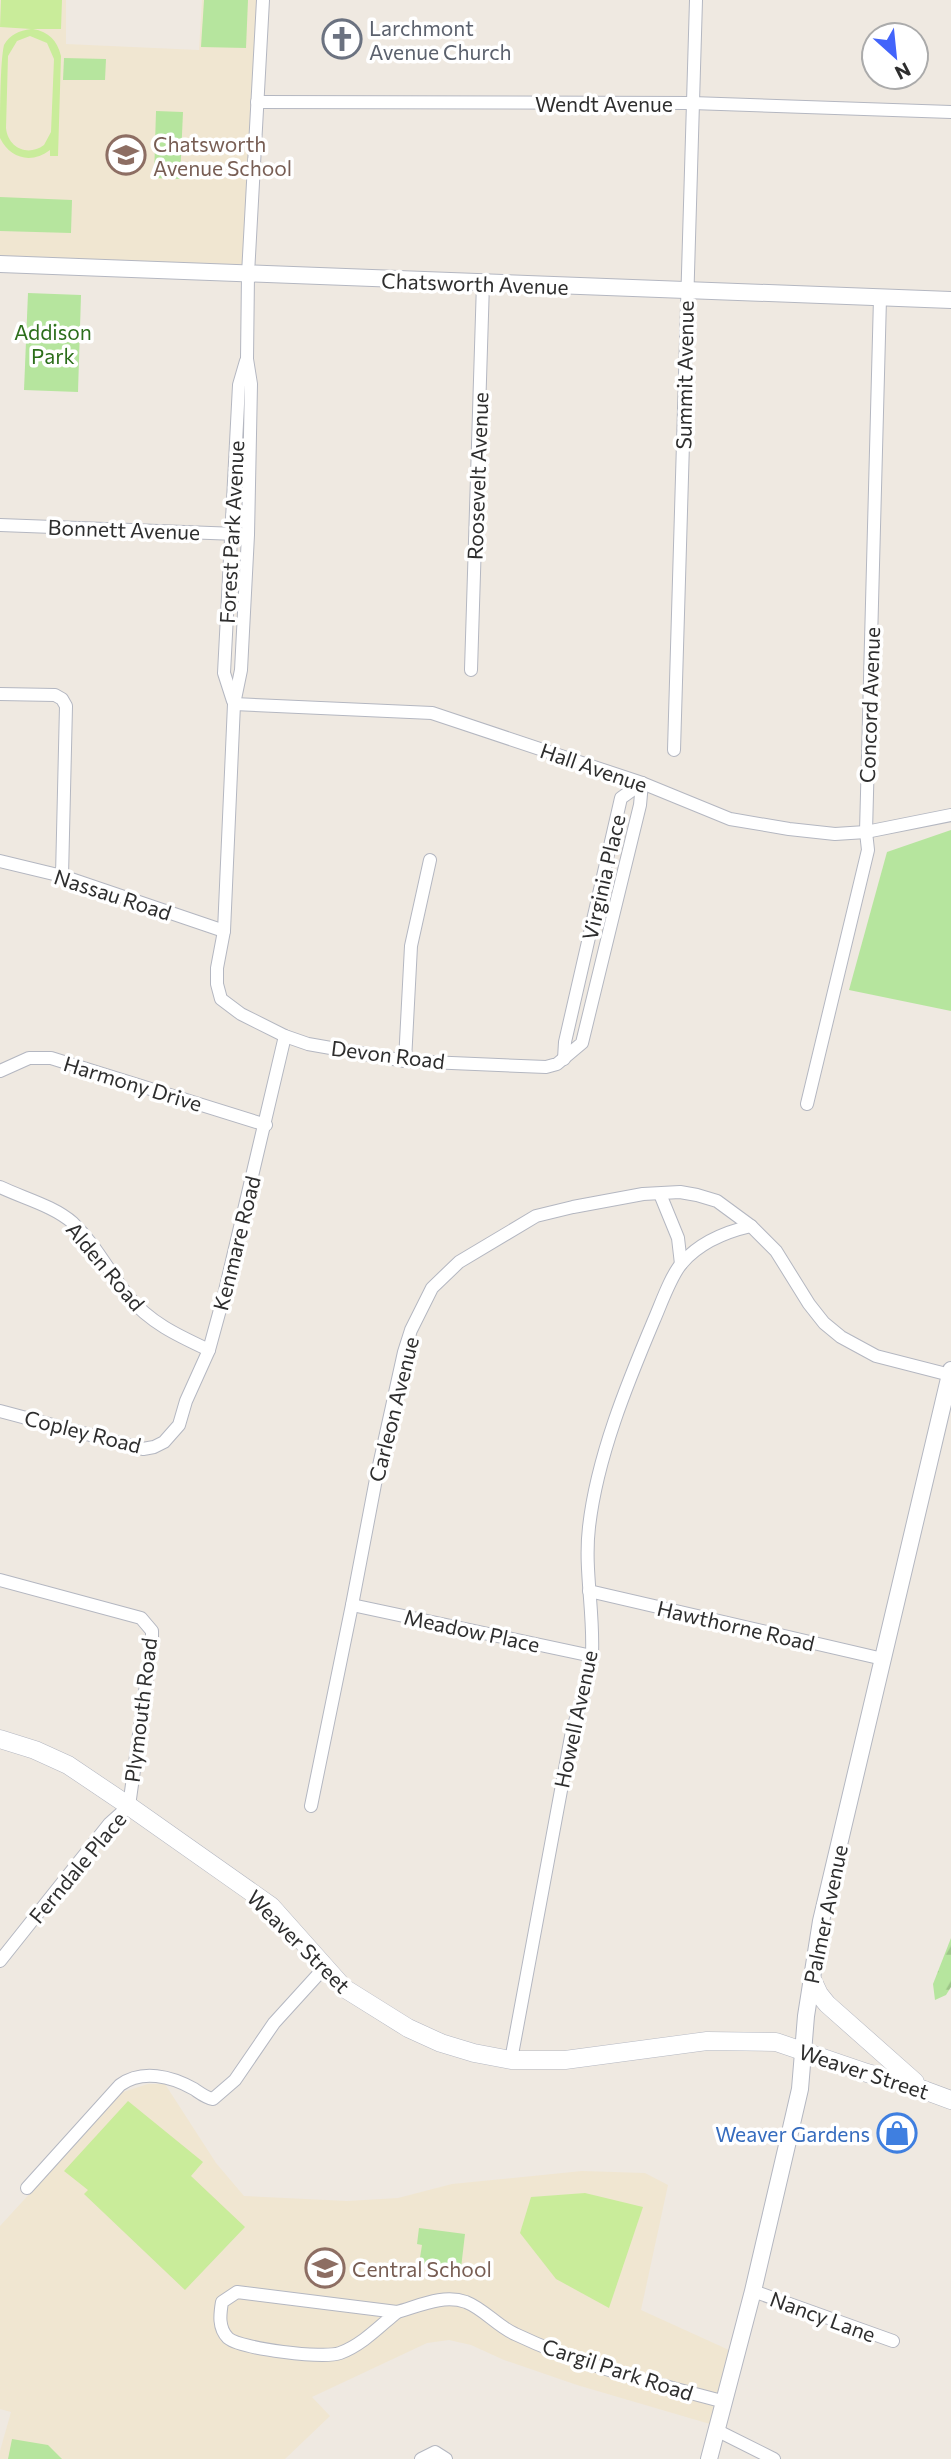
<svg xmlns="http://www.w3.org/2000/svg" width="951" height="2459" viewBox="0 0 951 2459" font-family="Commissioner,sans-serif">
  <defs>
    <pattern id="forest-firs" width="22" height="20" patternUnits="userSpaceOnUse" patternTransform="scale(1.75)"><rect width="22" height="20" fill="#b6e59e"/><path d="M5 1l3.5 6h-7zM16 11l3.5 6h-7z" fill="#9dc588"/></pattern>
  </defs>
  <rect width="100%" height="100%" fill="#efe9e1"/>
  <g fill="#f0e6d1">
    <polygon points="0,0 66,0 66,44 199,50 202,0 261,0 244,270 0,260"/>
    <polygon points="148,2084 165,2084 216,2163 244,2196 347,2201 398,2198 452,2184 582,2171 645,2173 668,2185 641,2310 729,2350 710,2424 577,2385 504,2360 471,2345 449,2340 427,2343 312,2397 330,2416 285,2459 0,2459 0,2451 11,2412 0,2409 0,2226 123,2092"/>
  </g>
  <polygon fill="url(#forest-firs)" points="951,1938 951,1987 946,1995 935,2000 933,1984"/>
  <g fill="#b6e59e">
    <polygon points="204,0 248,0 246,48 201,47"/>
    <polygon points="64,58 106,59 105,80 63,80"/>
    <polygon points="156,111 183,112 180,179 154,178"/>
    <polygon points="0,197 72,200 71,233 0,231"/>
    <polygon points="28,293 81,295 78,392 24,390"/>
    <polygon points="951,830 951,1011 849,990 887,852"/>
    <polygon points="419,2228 465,2234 461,2268 419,2264 422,2245 417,2244"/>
    <polygon points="12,2439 48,2445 62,2459 8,2459"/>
  </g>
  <g fill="#c9ec9a" fill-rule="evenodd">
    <path d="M1 0H62L61 29H33C49 32 57 40 61 56L58 156H50V150C32 164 10 159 0 138 0 117 0 62 4 45 10 34 19 31 31 29L0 27ZM30 36 47 43 54 59 51 132 44 145C28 157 8 148 6 128L8 56 17 41Z"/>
    <polygon points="128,2101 203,2162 191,2176 245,2227 185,2290 84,2194 88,2190 64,2171"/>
    <polygon points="585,2193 643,2207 609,2308 556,2279 520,2233 531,2197"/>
  </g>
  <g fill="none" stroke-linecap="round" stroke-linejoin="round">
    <g stroke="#b4b7c1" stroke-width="14">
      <g id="minor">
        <polyline points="263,0 248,274 247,359 251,384 248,535 241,670 234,704 224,931 217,968 217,984 221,999 241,1014 285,1036 308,1044 405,1061 546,1067 557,1064 582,1043 640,805 642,783"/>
        <polyline points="257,102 692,103 951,112"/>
        <polyline points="0,525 237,534"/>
        <polyline points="471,670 483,283"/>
        <polyline points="0,694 55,695 62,699 66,706 62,876"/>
        <polyline points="233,701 224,673 239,385 246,361"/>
        <polyline points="234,704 432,713 642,783 730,819 789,829 835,834 866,832 951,815"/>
        <polyline points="674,750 696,0"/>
        <polyline points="0,861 62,876 224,931"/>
        <polyline points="564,1059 565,1042 621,798 642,783"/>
        <polyline points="405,1061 411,946 430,860"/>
        <polyline points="0,1071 29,1058 51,1058 266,1125"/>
        <polyline points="807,1104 868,850 866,832 880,298"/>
        <path d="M0 1187C23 1198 54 1206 73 1223 96 1245 109 1272 128 1296 150 1323 179 1336 209 1350"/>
        <polyline points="660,1194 678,1238 681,1264"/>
        <polyline points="0,1411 143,1449 154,1447 164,1442 179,1425 186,1401 209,1350 224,1295 285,1036"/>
        <polyline points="0,1580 141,1618 152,1631 152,1641 129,1806 109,1824 0,1961"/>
        <polyline points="589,1591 883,1659"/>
        <polyline points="352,1605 592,1656"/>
        <polyline points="311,1806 352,1605 376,1479 404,1352 411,1330 432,1288 459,1262 536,1216 573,1207 643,1194 680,1192 697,1195 717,1201 751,1226 776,1251 809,1304 824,1323 841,1337 876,1356 950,1375"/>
        <path d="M511 2060 572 1731C580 1706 590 1679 592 1654 594 1611 584 1569 589 1527 597 1457 627 1384 654 1320 661 1304 671 1275 682 1263 700 1242 725 1232 751 1226"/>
        <path d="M27 2188 120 2085C142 2069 171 2076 194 2089 200 2093 206 2098 213 2099L235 2080 274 2023 324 1968"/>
        <polyline points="753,2291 893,2341"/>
        <path d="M237 2292 397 2312C380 2326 362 2345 340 2353 324 2359 241 2349 228 2338 218 2328 220 2314 222 2302Z"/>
        <path d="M397 2312C419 2306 443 2294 466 2302 484 2309 497 2326 515 2334 582 2366 654 2383 725 2402"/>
        <polyline points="718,2431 774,2459"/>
        <polyline points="421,2459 435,2452 446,2459"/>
      </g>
    </g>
    <g stroke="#b4b7c1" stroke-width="18">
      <g id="tertiary">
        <polyline points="0,264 951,300"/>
        <polyline points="709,2459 753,2291 788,2141 800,2089 806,2016 821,1921 951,1370"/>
      </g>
    </g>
    <g stroke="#b4b7c1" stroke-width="19">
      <g id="secondary">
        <polyline points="0,1739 35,1750 68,1765 129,1806 271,1906 344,1988 408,2028 441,2043 474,2053 511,2060 565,2060 707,2041 776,2042 867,2073 905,2083 951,2100"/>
        <polyline points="811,1977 819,1994 827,2004 915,2082"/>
      </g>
    </g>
    <use href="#minor" stroke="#fff" stroke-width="12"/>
    <use href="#tertiary" stroke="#fff" stroke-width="16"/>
    <use href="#secondary" stroke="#fff" stroke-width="18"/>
  </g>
  <defs>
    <g id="church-ring" transform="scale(2.0125)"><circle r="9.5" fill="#fff" stroke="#6b7280" stroke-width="1.5"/><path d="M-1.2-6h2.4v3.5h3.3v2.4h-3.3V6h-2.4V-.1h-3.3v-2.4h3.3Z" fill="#6b7280"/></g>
    <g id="school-ring" transform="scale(2.0125)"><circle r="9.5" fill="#fff" stroke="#8d6e63" stroke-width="1.5"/><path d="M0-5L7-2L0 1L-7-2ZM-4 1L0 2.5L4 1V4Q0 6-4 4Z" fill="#8d6e63"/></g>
    <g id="shop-ring" transform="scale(2.0125)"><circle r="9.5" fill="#fff" stroke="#3f7fe0" stroke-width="1.5"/><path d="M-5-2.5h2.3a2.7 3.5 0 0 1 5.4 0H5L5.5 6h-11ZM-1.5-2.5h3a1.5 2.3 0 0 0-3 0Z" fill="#3f7fe0"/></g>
  </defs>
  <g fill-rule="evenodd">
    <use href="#church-ring" x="342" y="39"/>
    <use href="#school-ring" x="126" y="155"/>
    <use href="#shop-ring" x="897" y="2133"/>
    <use href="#school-ring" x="325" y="2268"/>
  </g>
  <g text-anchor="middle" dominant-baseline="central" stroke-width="7" stroke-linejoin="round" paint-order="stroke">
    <g font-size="21" fill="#5b616d" stroke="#fff" text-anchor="start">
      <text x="369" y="27">Larchmont<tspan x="369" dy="24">Avenue Church</tspan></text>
    </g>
    <g font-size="21" fill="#2e2e2e" stroke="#fff">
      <text x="604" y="103">Wendt Avenue</text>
      <text transform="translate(475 283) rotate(2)">Chatsworth Avenue</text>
      <text transform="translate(684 375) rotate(-89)">Summit Avenue</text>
      <text transform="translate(477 476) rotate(-88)">Roosevelt Avenue</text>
      <text transform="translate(124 529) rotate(2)">Bonnett Avenue</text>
      <text transform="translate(231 532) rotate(-87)">Forest Park Avenue</text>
      <text transform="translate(869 705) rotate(-88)">Concord Avenue</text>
      <text transform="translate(594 767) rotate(19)">Hall Avenue</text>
      <text transform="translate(603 877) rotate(-77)">Virginia Place</text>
      <text transform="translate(113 894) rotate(18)">Nassau Road</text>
      <text transform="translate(388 1054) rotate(7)">Devon Road</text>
      <text transform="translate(133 1083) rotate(17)">Harmony Drive</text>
      <text transform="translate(236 1243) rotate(-76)">Kenmare Road</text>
      <text transform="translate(106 1266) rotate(50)">Alden Road</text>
      <text transform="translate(393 1409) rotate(-76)">Carleon Avenue</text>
      <text transform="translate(83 1431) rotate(14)">Copley Road</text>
      <text transform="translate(736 1625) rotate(13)">Hawthorne Road</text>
      <text transform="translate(472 1630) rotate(12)">Meadow Place</text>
      <text transform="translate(140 1710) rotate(-83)">Plymouth Road</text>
      <text transform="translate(575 1719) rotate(-78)">Howell Avenue</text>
      <text transform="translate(77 1867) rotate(-50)">Ferndale Place</text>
      <text transform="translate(825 1914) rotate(-78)">Palmer Avenue</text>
      <text transform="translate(299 1941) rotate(45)">Weaver Street</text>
      <text transform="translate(864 2071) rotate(18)">Weaver Street</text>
      <text transform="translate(823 2316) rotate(20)">Nancy Lane</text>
      <text transform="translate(618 2369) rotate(18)">Cargil Park Road</text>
    </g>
    <g font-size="21" fill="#785e54" stroke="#fff" text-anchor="start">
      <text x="153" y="143">Chatsworth<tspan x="153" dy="24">Avenue School</tspan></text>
      <text x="352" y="2268">Central School</text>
    </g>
    <g font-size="21" fill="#2c6e1b" stroke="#fff">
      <text x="53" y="331">Addison<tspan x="53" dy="24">Park</tspan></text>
    </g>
    <g font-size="21" fill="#366cbe" stroke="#fff" text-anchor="end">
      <text x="870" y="2133">Weaver Gardens</text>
    </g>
  </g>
  <g transform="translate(895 56) rotate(153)"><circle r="33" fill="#ffffff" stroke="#ababab" stroke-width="2"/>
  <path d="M0-5L12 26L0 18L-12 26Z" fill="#4264fb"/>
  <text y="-10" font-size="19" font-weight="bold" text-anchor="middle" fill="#2e2e2e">N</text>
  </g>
</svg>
